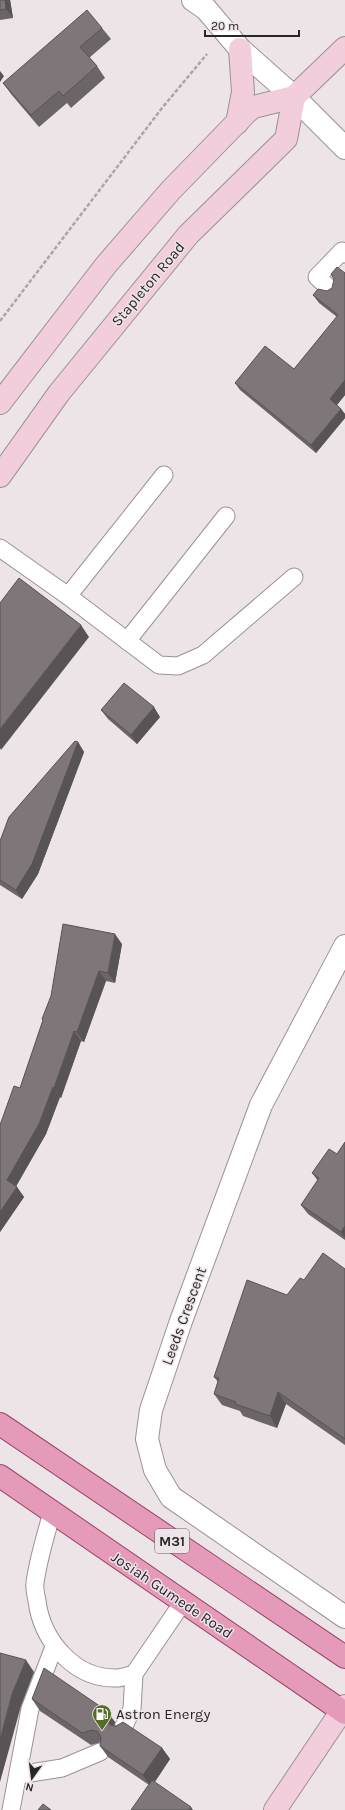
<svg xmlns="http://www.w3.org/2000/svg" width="345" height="1810" viewBox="0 0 345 1810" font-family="Karla,sans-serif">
  <rect width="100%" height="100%" fill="#ede4e7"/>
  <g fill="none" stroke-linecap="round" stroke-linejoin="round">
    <g stroke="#9a9295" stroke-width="19">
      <g id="lane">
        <polyline points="330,289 317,277 342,251 345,254"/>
        <polyline points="0,548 68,596 159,665 178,666 203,655 294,577"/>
        <polyline points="68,596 164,475"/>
        <polyline points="127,641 226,516"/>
        <path d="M52 1512C46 1535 38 1559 35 1583 34 1588 36 1595 37 1601 42 1640 74 1679 116 1678 122 1678 129 1675 134 1674L183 1602"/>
        <polyline points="123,1728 132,1709 134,1674"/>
        <polyline points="18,1775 62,1768 100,1752"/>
        <polyline points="11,1810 30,1709 54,1647"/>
      </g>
    </g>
    <g stroke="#9a9295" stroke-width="24">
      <g id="street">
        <polyline points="193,0 206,9 240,49 294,97 345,148"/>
        <polyline points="345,946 261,1105 181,1321 151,1410 147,1439 155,1470 171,1497 345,1617"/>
      </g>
    </g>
    <g stroke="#9a9295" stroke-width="24">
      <g id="secondary">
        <polyline points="237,123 243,92 240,49"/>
        <polyline points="0,403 106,265 171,190 247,112 253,107 294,97 345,48"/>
        <polyline points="0,476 59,393 188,235 286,139 294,97"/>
        <polyline points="275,1810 345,1706"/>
      </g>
    </g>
    <g stroke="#984667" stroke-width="24">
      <g id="primary">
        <polyline points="0,1424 345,1657"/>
        <polyline points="0,1476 345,1713"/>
      </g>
    </g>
    <polyline stroke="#aca5a7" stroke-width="2.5" stroke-dasharray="4 2" stroke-linecap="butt" points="0,321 162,108 207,54"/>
    <use href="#lane" stroke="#fff" stroke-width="17"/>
    <use href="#street" stroke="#fff" stroke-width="22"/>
    <use href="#secondary" stroke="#f2cddc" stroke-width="22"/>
    <use href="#primary" stroke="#e59ab9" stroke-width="22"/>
  </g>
  <g fill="#6c6568">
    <polygon points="0,0 10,0 13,18 0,20"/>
    <polygon points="102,28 111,39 89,58 97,66 105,78 71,108 67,103 39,127 11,94 3,83"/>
    <polygon points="345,273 345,395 337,405 341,409 345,414 345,418 316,453 240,390 235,383 294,369 337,317 319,303 313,295 327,291 332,288"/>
    <polygon points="101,710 160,717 137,744 108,719"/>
    <polygon points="78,742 84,752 38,874 22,899 0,885 0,841"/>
    <polygon points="122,944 115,983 106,981 84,1042 81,1041 61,1098 60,1097 46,1134 16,1186 24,1197 0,1232 0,1125 20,1088 43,1020 42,1019"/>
    <polygon points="345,1142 345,1240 308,1214 301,1205 318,1181 312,1173 337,1154"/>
    <polygon points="345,1269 345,1445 286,1404 277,1428 243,1416 240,1411 222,1405 214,1394 218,1382 214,1377 287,1295 304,1280"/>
    <polygon points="32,1699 115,1722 114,1726 162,1748 170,1759 155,1782 149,1785 108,1757 100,1746 101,1742 91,1745 40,1711"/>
  </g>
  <g fill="#585355">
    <polygon points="5,0 10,0 13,18 6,9"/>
    <polygon points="0,71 4,76 0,82"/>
    <polygon points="345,380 345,395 335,407 330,399"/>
    <polygon points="341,409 345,414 345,418 316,453 311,445"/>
    <polygon points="81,625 89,637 1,750 0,748 0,729"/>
    <polygon points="154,707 160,717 137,744 131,735"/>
    <polygon points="78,742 84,752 38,874 22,899 16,890"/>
    <polygon points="115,934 122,944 115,983 108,973"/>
    <polygon points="99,971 106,981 84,1042 77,1032"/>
    <polygon points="74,1031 81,1041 61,1098 54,1088"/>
    <polygon points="53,1087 60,1097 46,1134 14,1190 7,1180"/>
    <polygon points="17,1187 24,1197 0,1232 0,1212"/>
    <polygon points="345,1226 345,1238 341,1232"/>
    <polygon points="278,1392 286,1404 277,1428 270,1416"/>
    <polygon points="26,1660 34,1672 21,1706 0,1782 0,1740 12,1694"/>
    <polygon points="107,1711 115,1722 113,1729 105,1718"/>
    <polygon points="162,1748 170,1759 151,1787 143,1775"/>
    <polygon points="191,1807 193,1810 189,1810"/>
  </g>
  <g fill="#7e7679" stroke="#585355">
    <polygon points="0,0 5,0 6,9 0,10"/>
    <polygon points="87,10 102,28 80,47 97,66 63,96 59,91 31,115 3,83"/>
    <polygon points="337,267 345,273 345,380 330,399 341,409 311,445 235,383 265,346 294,369 338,315 313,295 318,289 327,291 332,288 334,279 331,274"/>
    <polygon points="19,578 81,625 0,729 0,603"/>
    <polygon points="124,683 154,707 131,735 101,710"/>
    <polygon points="75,741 78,742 32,864 16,890 0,880 0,841 9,817"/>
    <polygon points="63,924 115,934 108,973 99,971 77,1032 74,1031 54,1088 53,1087 39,1124 7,1180 17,1187 0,1212 0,1125 14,1086 20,1088 43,1020 42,1019 51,996"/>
    <polygon points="345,1142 345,1226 341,1232 301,1205 319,1178 312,1173 329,1149 337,1154"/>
    <polygon points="323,1253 345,1269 345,1439 278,1392 270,1416 235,1404 236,1402 214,1394 219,1378 214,1377 247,1280 287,1295 300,1278 304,1280"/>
    <polygon points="0,1653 26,1660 12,1694 0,1740"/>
    <polygon points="44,1668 107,1711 105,1718 110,1725 116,1726 123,1722 162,1748 143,1775 100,1746 101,1737 98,1732 93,1730 82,1733 32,1699"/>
    <polygon points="152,1780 191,1807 189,1810 131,1810"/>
    <polygon points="43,1804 51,1810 38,1810"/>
  </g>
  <defs>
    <g id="fuel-pin" transform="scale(1)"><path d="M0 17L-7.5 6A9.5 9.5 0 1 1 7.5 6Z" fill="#526f24" stroke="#ede4e7"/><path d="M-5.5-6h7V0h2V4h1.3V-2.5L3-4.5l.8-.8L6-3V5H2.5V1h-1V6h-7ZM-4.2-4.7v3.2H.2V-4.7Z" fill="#fff"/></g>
  </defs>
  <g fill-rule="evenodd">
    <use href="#fuel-pin" x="102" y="1714"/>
  </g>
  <g text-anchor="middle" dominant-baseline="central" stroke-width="3" stroke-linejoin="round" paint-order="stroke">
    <rect fill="#ede4e7" stroke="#645f61" stroke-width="1" x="155" y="1529" width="34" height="24" rx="3"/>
    <g font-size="14" font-weight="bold" fill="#292627">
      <text x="172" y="1541">M31</text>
    </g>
    <g font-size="15" fill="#292627" stroke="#ede4e7">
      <text transform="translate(148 284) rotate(-50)">Stapleton Road</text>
      <text transform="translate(184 1316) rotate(-70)">Leeds Crescent</text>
      <text transform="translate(172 1595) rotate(34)">Josiah Gumede Road</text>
    </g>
    <g font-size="15" fill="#292627" stroke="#ede4e7" text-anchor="start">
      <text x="116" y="1714">Astron Energy</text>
    </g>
  </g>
  <g transform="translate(32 1778) rotate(194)" stroke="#ede4e7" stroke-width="3" paint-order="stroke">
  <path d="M0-3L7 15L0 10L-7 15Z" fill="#292627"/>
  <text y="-6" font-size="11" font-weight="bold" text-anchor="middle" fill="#292627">N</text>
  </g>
  <path d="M205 30v6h94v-6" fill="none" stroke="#292627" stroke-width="2"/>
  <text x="211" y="30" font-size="12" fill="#292627" stroke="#ede4e7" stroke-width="3" paint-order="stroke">20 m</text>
</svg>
